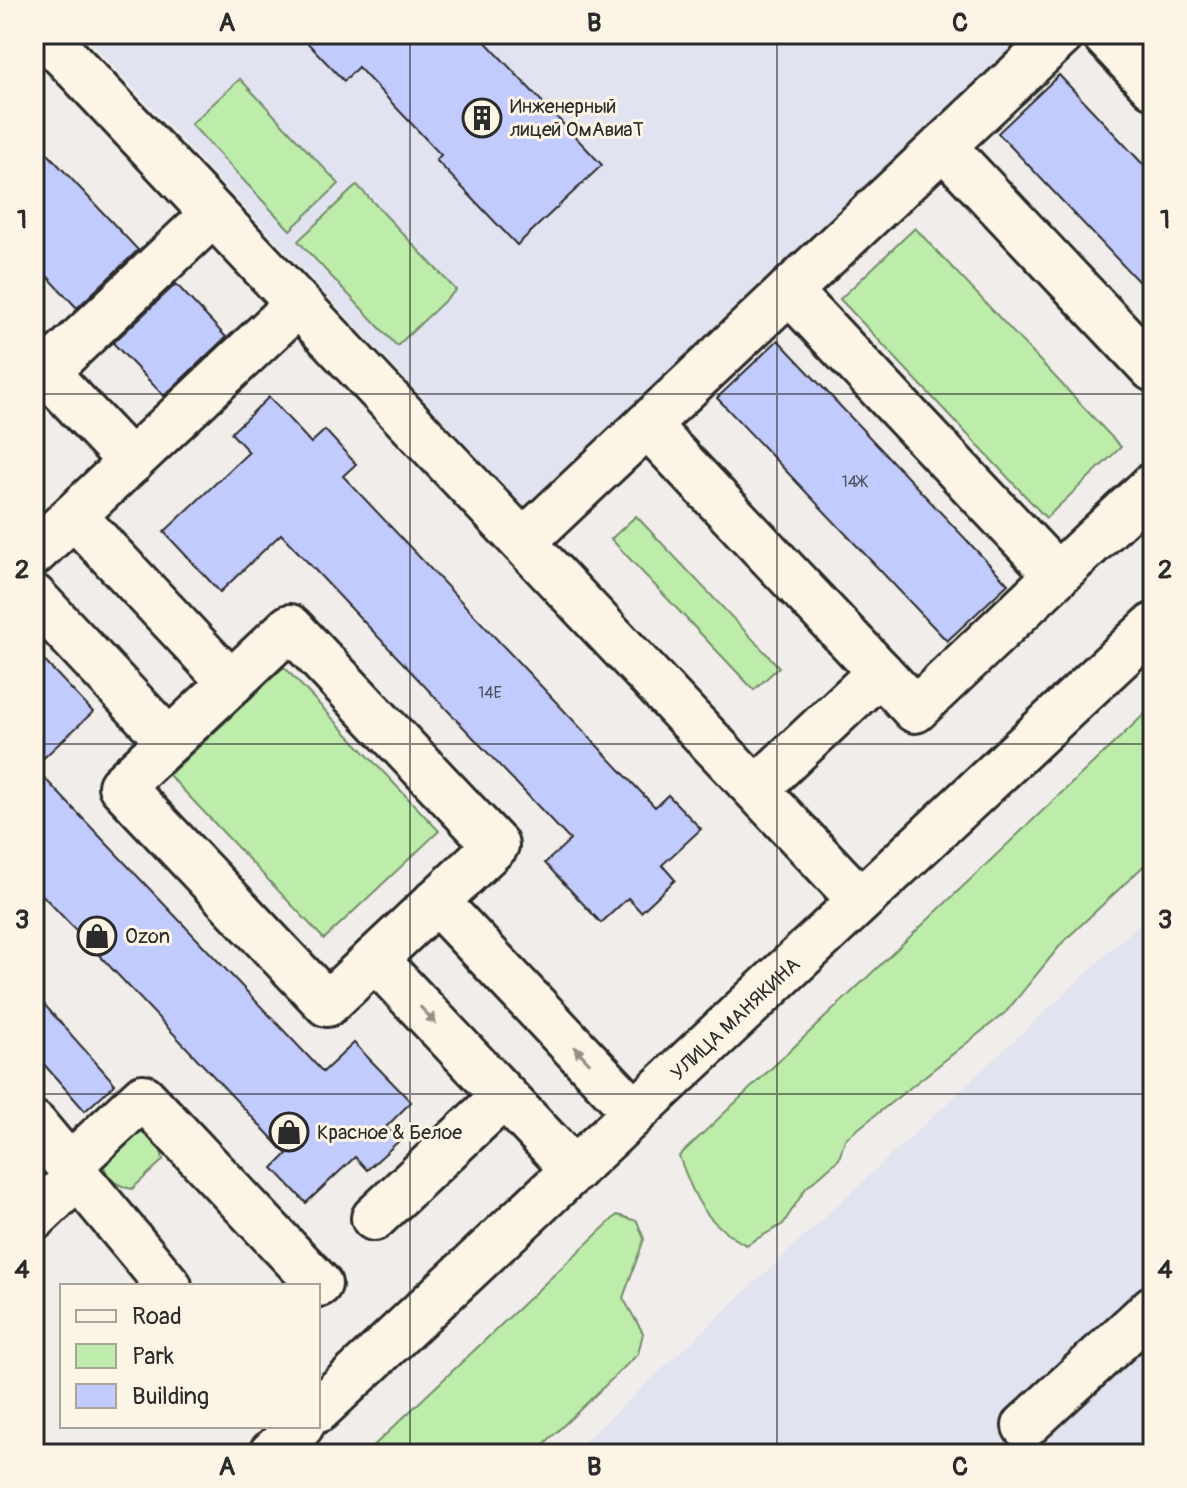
<svg xmlns="http://www.w3.org/2000/svg" width="1187" height="1488" viewBox="0 0 1187 1488" font-family="Pangolin,sans-serif">
  <rect width="100%" height="100%" fill="#f0edea"/>
  <filter id="ink" filterUnits="userSpaceOnUse"><feTurbulence type="fractalNoise" baseFrequency=".0125" numOctaves="2"/><feDisplacementMap in="SourceGraphic" scale="16" xChannelSelector="R" yChannelSelector="G"/><feConvolveMatrix kernelMatrix="1 2 1 2 8 2 1 2 1" color-interpolation-filters="sRGB"/></filter>
  <g filter="url(#ink)">
    <g fill="#e2e3f0">
      <polygon points="83,34 1037,34 532,515"/>
      <polygon points="1153,911 1153,1454 571,1454"/>
    </g>
    <g fill="#beedab" stroke="#748c6b" stroke-width="2">
      <polygon points="240,79 339,184 290,230 191,124"/>
      <polygon points="357,185 456,290 397,346 298,241"/>
      <polygon points="915,228 1121,447 1046,518 840,299"/>
      <polygon points="636,516 779,667 754,690 611,539"/>
      <polygon points="284,667 439,831 324,939 169,775"/>
      <path d="M1153 706V857L1063 942 1006 1012 845 1139 839 1159 806 1188 783 1224 746 1245C704 1222 695 1199 679 1156Z"/>
      <path d="M134 1128C150 1131 161 1143 163 1160L132 1189C113 1185 105 1176 102 1158Z"/>
      <polygon points="617,1215 637,1221 644,1239 623,1298 643,1333 638,1354 540,1448 525,1454 365,1454"/>
    </g>
    <g fill="#c1cbfd" stroke="#2b2b2b" stroke-width="2">
      <polygon points="299,34 478,34 602,165 517,245 436,160 441,155 358,67 344,81"/>
      <polygon points="1059,75 1153,175 1153,297 998,133"/>
      <polygon points="34,139 138,250 77,308 34,262"/>
      <polygon points="176,284 226,337 164,396 113,343"/>
      <polygon points="778,340 1008,584 947,641 717,398"/>
      <polygon points="269,397 311,443 325,430 356,464 343,476 655,807 668,795 701,829 662,865 675,880 641,912 628,898 601,923 545,863 570,840 281,534 220,592 164,532 249,452 231,433"/>
      <polygon points="34,650 93,712 34,767 323,1072 354,1043 411,1102 386,1127 399,1141 367,1170 355,1157 306,1203 273,1168 287,1154 34,886"/>
      <polygon points="34,993 115,1084 85,1111 34,1053"/>
    </g>
    <g fill="none" stroke-linecap="round" stroke-linejoin="round">
      <g stroke="#2b2b2b" stroke-width="50">
        <g id="minor">
          <polyline points="44,34 860,900"/>
          <polyline points="1104,34 1153,86"/>
          <polyline points="943,146 1153,369"/>
          <polyline points="789,291 1062,34"/>
          <polyline points="34,359 46,372 213,214"/>
          <polyline points="46,372 131,462"/>
          <polyline points="647,425 880,672"/>
          <polyline points="523,542 789,291 1057,575 915,710 880,672 756,789"/>
          <polyline points="34,553 298,304"/>
          <polyline points="1057,575 1153,485"/>
          <polyline points="34,597 169,741 121,786 327,1004 496,845 290,627 231,683 74,516"/>
          <polyline points="169,741 231,683"/>
          <polyline points="436,901 635,1112"/>
          <polyline points="375,959 574,1170"/>
          <polyline points="34,1124 169,1286"/>
          <polyline points="69,1166 143,1097 319,1284"/>
          <polyline points="34,1218 77,1177"/>
          <polyline points="374,1218 504,1096"/>
          <path id="s1" d="M318 1410 1153 626"/>
          <polyline points="1025,1426 1153,1308"/>
          <polyline points="271,1454 301,1426"/>
        </g>
      </g>
      <use href="#minor" stroke="#fcf5e5" stroke-width="44"/>
    </g>
    <defs><path id="oneway-solid" d="M-6-.8H1V-3.2L6.5 0L1 3.2V.8H-6Z" transform="scale(2)"/></defs>
    <g fill="#949088">
      <use href="#oneway-solid" transform="translate(428 1015) rotate(47)"/>
      <use href="#oneway-solid" transform="translate(582 1055) rotate(-133)"/>
    </g>
  </g>
  <path fill="none" stroke="#2b2b2b" stroke-width="2" stroke-opacity="0.55" d="M410 34V1454M777 34V1454M34 394H1153M34 744H1153M34 1094H1153"/>
  <defs>
    <g id="building-ring" transform="scale(2)"><circle r="9.5" fill="#fcf5e5" stroke="#2b2b2b" stroke-width="1.5"/><path d="M-4-6H4V6H1V3H-1V6H-4ZM-2.5-4.3h1.7v1.8h-1.7ZM.8-4.3h1.7v1.8H.8ZM-2.5-1h1.7V.8h-1.7ZM.8-1h1.7V.8H.8Z" fill="#2b2b2b"/></g>
    <g id="shop-ring" transform="scale(2)"><circle r="9.5" fill="#fcf5e5" stroke="#2b2b2b" stroke-width="1.5"/><path d="M-5-2.5h2.3a2.7 3.5 0 0 1 5.4 0H5L5.5 6h-11ZM-1.5-2.5h3a1.5 2.3 0 0 0-3 0Z" fill="#2b2b2b"/></g>
  </defs>
  <g fill-rule="evenodd">
    <use href="#building-ring" x="482" y="118"/>
    <use href="#shop-ring" x="97" y="936"/>
    <use href="#shop-ring" x="289" y="1132"/>
  </g>
  <g text-anchor="middle" dominant-baseline="central" stroke-width="6" stroke-linejoin="round" paint-order="stroke">
    <g font-size="16" fill="#505360">
      <text x="854" y="482">14Ж</text>
      <text x="490" y="693">14Е</text>
    </g>
    <g font-size="20" fill="#2b2b2b" stroke="#fcf5e5" text-anchor="start">
      <text x="510" y="106">Инженерный<tspan x="510" dy="23">лицей ОмАвиаТ</tspan></text>
      <text x="125" y="936">Ozon</text>
      <text x="317" y="1132">Красное &amp; Белое</text>
    </g>
    <g font-size="20" fill="#2b2b2b" stroke="#fcf5e5">
      <text stroke="none"><textPath href="#s1" startOffset="572">УЛИЦА МАНЯКИНА</textPath></text>
    </g>
  </g>
  <rect width="1187" height="1488" fill="none" stroke="#fcf5e5" stroke-width="88"/>
  <rect x="60" y="1284" width="260" height="144" fill="#fcf5e5" stroke="#a8a49b" stroke-width="2"/>
  <rect x="76" y="1310" width="40" height="12" fill="#fcf5e5" stroke="#a8a49b" stroke-width="2"/>
  <text x="132" y="1324" font-size="24" fill="#2b2b2b">Road</text>
  <rect x="76" y="1344" width="40" height="24" fill="#beedab" stroke="#a8a49b" stroke-width="2"/>
  <text x="132" y="1364" font-size="24" fill="#2b2b2b">Park</text>
  <rect x="76" y="1384" width="40" height="24" fill="#c1cbfd" stroke="#a8a49b" stroke-width="2"/>
  <text x="132" y="1404" font-size="24" fill="#2b2b2b">Building</text>
  <rect x="44" y="44" width="1099" height="1400" fill="none" stroke="#2b2b2b" stroke-width="3"/>
  <g font-size="26" text-anchor="middle" font-weight="bold" fill="#2b2b2b">
    <text x="227" y="31">A</text>
    <text x="594" y="31">B</text>
    <text x="960" y="31">C</text>
    <text x="22" y="228">1</text>
    <text x="1165" y="228">1</text>
    <text x="22" y="578">2</text>
    <text x="1165" y="578">2</text>
    <text x="22" y="928">3</text>
    <text x="1165" y="928">3</text>
    <text x="22" y="1278">4</text>
    <text x="1165" y="1278">4</text>
    <text x="227" y="1475">A</text>
    <text x="594" y="1475">B</text>
    <text x="960" y="1475">C</text>
  </g>
</svg>
